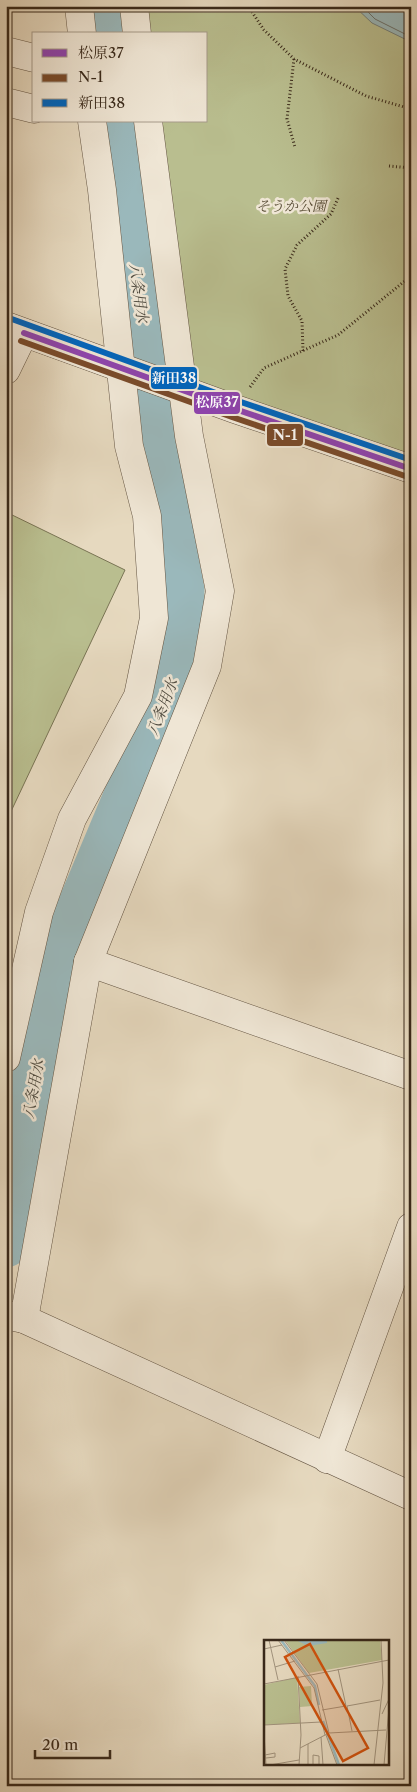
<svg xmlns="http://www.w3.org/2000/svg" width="417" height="1792" viewBox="0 0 417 1792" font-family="'Libre Caslon Text','Noto Serif JP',serif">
  <rect width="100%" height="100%" fill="#e6d9bf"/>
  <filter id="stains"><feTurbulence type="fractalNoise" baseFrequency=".004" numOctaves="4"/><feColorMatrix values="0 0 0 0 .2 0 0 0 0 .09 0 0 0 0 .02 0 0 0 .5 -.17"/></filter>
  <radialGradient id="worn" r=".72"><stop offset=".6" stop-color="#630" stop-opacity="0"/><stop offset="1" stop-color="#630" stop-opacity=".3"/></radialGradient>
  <g fill="#b9be8f" stroke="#797454">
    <polygon points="146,6 411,6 411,459 191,383 160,121 206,121 206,34 150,34"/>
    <polygon points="6,512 125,570 6,822"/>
  </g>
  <polygon fill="#9ab8bb" stroke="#737f7b" points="354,6 411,6 411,42 372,23"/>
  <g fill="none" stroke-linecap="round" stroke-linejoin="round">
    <polyline stroke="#6a706a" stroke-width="1" points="362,6 375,19 411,37"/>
    <g stroke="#9ab8bb" stroke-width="45">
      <polyline points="100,6 104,34"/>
      <polyline points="6,1245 50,986 77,913 175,679 181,633 182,590 170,526 116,121"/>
    </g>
    <g stroke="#645543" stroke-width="29">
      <g id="minor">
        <polyline points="79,6 82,34"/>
        <polyline points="134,6 137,34"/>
        <polyline points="6,51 34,58"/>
        <polyline points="6,102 34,109"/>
        <polyline points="6,326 235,409 411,469"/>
        <polyline points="6,370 24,333"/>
        <polyline points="88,962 411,1076"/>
        <polyline points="6,1058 39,912 72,819 138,696 154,618 147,516 129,446 102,190 92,121"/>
        <polyline points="6,1315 24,1319 411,1496"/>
        <polyline points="24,1319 88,962 207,666 220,591 189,436 148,121"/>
        <polyline points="327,1459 411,1227"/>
      </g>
    </g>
    <g stroke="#39291a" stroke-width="3" stroke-dasharray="1 2.5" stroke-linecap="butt">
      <polyline points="248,6 264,30 294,59 366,96 411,109"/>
      <polyline points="294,59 287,119 295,147"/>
      <polyline points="389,166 411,168"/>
      <polyline points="303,351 302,321 288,296 285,269 297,245 331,214 339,196"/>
      <polyline points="250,387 264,368 338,335 411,276"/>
    </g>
    <use href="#minor" stroke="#efe6d5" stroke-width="28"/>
    <g stroke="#efe6d5" stroke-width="10">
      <polyline id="bus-1" points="24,333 235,409 411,469"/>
    </g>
    <g stroke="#efe6d5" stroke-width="10">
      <polyline id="bus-2" points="21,341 232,417 408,477"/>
    </g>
    <g stroke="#efe6d5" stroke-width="10">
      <polyline id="bus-3" points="9,318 238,401 411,460"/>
    </g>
    <use href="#bus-1" stroke="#8e44ad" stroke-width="6"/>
    <use href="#bus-2" stroke="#7a4b2a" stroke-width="6"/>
    <use href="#bus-3" stroke="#0065bd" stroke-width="6"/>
  </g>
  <g text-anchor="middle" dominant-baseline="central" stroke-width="5" stroke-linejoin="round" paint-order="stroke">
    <g font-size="14" font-style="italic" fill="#594e37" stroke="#efe6d5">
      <text x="291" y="206">そうか公園</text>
    </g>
    <g font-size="15" font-style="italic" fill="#514d42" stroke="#efe6d5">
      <text transform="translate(139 293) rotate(82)">八条用水</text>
      <text transform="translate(162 707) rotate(-69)">八条用水</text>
      <text transform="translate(33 1089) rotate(-80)">八条用水</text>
    </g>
  </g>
  <g transform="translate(264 1640)">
    <rect width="125" height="125" fill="#e6d9bf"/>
    <path d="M21 0H116L118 20 45 33ZM33 37 36 83 0 85V45ZM47 46 48 66 36 67 35 47Z" fill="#b9be8f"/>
    <path d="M32 0H63V3L44 6Z" fill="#9ab8bb"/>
    <path fill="none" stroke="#9ab8bb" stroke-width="2.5" d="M17 0 51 46 55 65M59 81 75 125"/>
    <path fill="none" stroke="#a1937d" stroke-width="1" d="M5 0 14 40M14 0 50 48 61 95M20 0 53 44 65 93M0 9 18 5M11 27 31 21M74 29 82 66M34 36 37 95 35 125M0 44 125 20M58 70 82 66M118 74 125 59M0 85 57 82M88 91 83 66 116 60M0 94 2 125M62 95 73 125M57 97 59 125M44 104V125M36 108 65 93 122 90M1 115 11 113V117L2 118M6 125 35 120M49 125V115L55 116V125M110 125 119 43 117 0M120 125 125 68"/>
    <path fill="#ce520e" fill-opacity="0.15" stroke="#ce520e" stroke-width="2.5" d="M46 4 104 108 79 121 21 17Z"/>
    <rect width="125" height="125" fill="none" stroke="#39291a" stroke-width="2.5"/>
  </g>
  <g stroke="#efe6d5" stroke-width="2">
    <rect x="150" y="366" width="48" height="24" rx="5" fill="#0065bd"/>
    <rect x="193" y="391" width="48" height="24" rx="5" fill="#8e44ad"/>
    <rect x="266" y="423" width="38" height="24" rx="5" fill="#7a4b2a"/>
  </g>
  <g font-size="14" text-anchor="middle" font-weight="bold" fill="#fff">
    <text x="174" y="383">新田38</text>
    <text x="217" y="407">松原37</text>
    <text x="285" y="440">N-1</text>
  </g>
  <rect width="417" height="1792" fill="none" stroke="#e6d9bf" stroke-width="25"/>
  <rect x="8" y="8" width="402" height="1777" fill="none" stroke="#39291a" stroke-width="2.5"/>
  <rect x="12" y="12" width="392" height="1767" fill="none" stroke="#39291a"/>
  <rect x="32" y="32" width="175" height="90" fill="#efe6d5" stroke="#a69a8a"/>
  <rect x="42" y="49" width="25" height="8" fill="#8e44ad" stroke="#a69a8a"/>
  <text x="78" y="58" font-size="15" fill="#39291a">松原37</text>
  <rect x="42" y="74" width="25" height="8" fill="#7a4b2a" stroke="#a69a8a"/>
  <text x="78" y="82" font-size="15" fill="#39291a">N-1</text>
  <rect x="42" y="99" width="25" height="8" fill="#0065bd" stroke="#a69a8a"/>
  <text x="78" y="108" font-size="15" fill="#39291a">新田38</text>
  <path d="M35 1750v8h75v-8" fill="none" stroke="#39291a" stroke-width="2.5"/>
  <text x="42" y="1750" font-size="15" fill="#39291a" stroke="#efe6d5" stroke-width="4" paint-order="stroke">20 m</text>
  <rect width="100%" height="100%" filter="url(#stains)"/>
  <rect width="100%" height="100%" fill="url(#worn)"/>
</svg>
